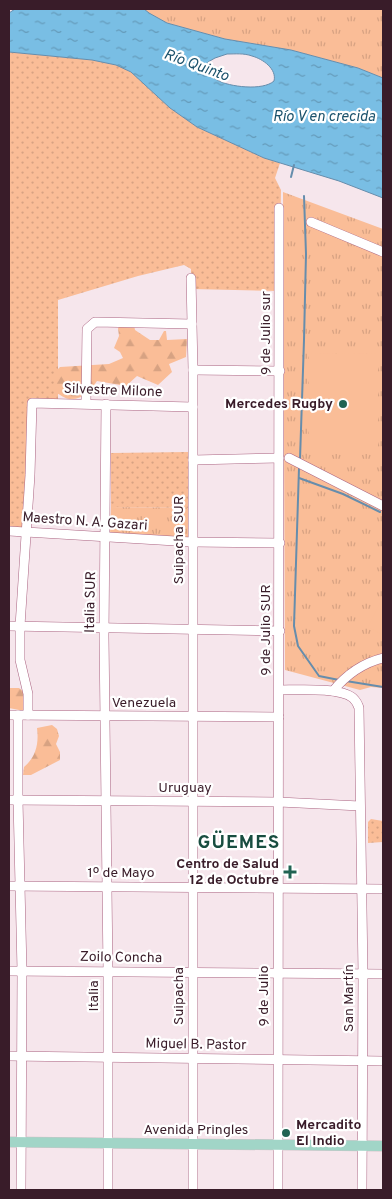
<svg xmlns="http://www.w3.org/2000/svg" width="392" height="1199" viewBox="0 0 392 1199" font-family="Overpass,sans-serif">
  <defs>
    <pattern id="grass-dots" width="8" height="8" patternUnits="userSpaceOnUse" patternTransform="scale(1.25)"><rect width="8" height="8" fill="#fabd97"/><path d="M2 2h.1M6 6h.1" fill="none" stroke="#d7a282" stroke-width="1.8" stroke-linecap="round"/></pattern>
    <pattern id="forest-firs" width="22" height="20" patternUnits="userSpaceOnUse" patternTransform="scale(1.25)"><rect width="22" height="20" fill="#fabd97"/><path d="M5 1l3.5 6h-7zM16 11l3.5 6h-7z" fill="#d7a282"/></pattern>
    <pattern id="park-tufts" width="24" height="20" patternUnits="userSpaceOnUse" patternTransform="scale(1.25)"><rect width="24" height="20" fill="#fabd97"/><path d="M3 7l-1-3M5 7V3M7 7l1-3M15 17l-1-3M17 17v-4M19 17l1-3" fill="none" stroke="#d7a282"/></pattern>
    <pattern id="water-ripples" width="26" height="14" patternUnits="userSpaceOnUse" patternTransform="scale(1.25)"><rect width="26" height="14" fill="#79bee4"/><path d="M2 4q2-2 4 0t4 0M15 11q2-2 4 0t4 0" fill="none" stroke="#649ab9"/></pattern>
  </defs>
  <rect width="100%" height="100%" fill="#f6e6ec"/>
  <g fill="url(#grass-dots)">
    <polygon points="9,52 92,60 116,65 131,72 170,108 197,127 264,158 280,163 275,178 281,190 279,291 191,289 191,269 184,265 138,276 58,300 58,403 32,403 25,531 9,531"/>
    <polygon points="188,452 189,508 111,507 111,453"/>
    <polygon points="371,819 383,821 383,842 368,843 368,822"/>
  </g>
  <g fill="url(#forest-firs)">
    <path d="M122 324 134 325 135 330 150 340H159L164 331H166L167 340 187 339 186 357 169 364 172 372 158 385 137 376 126 386 97 381C91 390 82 400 70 399 65 399 59 394 55 392L54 373 60 367 109 364 123 358 120 352 114 348 119 336 118 328Z"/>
    <polygon points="9,688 19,688 24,692 24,711 9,708"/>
    <path d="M52 725 57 729 59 736 56 744 60 752V760L31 775H23L24 767C36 757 39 744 37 728Z"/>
  </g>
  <g fill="url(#park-tufts)">
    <polygon points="144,9 383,9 383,78 358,68 291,50 225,39 167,23 149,13"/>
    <polygon points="283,192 383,229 383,688 371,687 360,690 285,670"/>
    <polygon points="111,507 189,508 189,539 110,535"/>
  </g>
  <g fill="#fabd97">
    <polygon points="378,353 378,454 309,454 309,354"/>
    <polygon points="382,599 383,599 383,635 368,627"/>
  </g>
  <path fill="url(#water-ripples)" stroke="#668dac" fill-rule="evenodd" d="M15 9H144L149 13 167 23 225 39 291 50 358 68 383 78V198L339 181 264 158 197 127 170 108 131 72 116 65 92 60 9 52V13ZM227 54C235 54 244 53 252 56 263 59 277 69 274 81 263 91 229 87 217 80 212 77 209 73 207 68L208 62 215 58Z"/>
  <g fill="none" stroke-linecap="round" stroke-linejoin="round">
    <g stroke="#668dac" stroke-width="2">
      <polyline points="291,177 294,165"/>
      <polyline points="300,459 304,340 306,254 304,196"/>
      <polyline points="299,468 294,626 298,646 319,676 339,680"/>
      <polyline points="299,478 343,494 380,512"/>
      <polyline points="346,681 383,687"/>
    </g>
    <g stroke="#ab6482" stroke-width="10">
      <g id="minor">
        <polyline points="311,222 383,252"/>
        <polyline points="191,278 193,370 193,1190"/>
        <polyline points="193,370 280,371"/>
        <polyline points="86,403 87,329 95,322 192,324"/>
        <polyline points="106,404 104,636 108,972 108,1190"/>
        <polyline points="289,458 383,506"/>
        <polyline points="193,460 279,458"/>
        <polyline points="9,531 192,542 280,543"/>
        <polyline points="9,626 280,631"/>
        <path d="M279 690C297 690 340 687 353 698 356 701 358 704 359 708L363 974 362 1190"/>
        <path d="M333 691C346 675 363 663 383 658"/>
        <polyline points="9,715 279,717"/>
        <polyline points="18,715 18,800 22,971 21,1190"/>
        <polyline points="28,715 28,694 20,660 20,626 30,475 32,403 193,407"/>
        <polyline points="9,800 279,802 360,806"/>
        <polyline points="9,886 383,889"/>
        <polyline points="9,971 383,974"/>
        <polyline points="9,1056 383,1061"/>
        <polyline points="278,1190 279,208"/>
      </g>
    </g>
    <g stroke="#ccc4c7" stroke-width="11">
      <polyline id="major" points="9,1142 383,1146"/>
    </g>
    <use href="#minor" stroke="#fff" stroke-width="9"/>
    <use href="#major" stroke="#a1d5c7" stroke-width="10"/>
  </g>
  <g fill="#206352" stroke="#fff" stroke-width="2">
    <circle cx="343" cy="404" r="5"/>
    <path d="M287.5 864.5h5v5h5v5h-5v5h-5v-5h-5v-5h5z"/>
    <circle cx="286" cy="1133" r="5"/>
  </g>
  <g text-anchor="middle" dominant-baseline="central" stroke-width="4.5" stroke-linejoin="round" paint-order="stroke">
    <g font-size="14" fill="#391c29" stroke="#fff">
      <text transform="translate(266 333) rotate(-90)">9 de Julio sur</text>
      <text transform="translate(113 391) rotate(2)">Silvestre Milone</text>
      <text transform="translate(85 522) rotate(4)">Maestro N. A. Gazari</text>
      <text transform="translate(179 540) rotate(-90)">Suipacha SUR</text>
      <text transform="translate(91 602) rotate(-89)">Italia SUR</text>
      <text transform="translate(266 630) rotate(-90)">9 de Julio SUR</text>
      <text x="144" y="703">Venezuela</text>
      <text x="185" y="788">Uruguay</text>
      <text x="121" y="873">1º de Mayo</text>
      <text transform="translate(121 958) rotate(1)">Zoilo Concha</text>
      <text transform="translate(94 996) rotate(-90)">Italia</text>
      <text transform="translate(179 996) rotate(-90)">Suipacha</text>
      <text transform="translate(264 996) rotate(-90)">9 de Julio</text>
      <text transform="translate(349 998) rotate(-90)">San Martín</text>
      <text transform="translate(196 1045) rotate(1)">Miguel B. Pastor</text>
      <text x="196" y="1130">Avenida Pringles</text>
    </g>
    <g font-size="14" font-weight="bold" fill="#391c29" stroke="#fff" text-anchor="end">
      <text x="333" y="404">Mercedes Rugby</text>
      <text x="279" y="864">Centro de Salud<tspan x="279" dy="16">12 de Octubre</tspan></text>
      <text x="296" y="1125" text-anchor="start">Mercadito<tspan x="296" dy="16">El Indio</tspan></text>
    </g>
    <g font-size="15" font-style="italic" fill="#1b526c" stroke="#fff">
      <text transform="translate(196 66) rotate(20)">Río Quinto</text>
      <text x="324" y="117">Río V en crecida</text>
    </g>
    <g font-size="19" font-weight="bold" letter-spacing="1" fill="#184d40" stroke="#fff">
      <text x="239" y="843">GÜEMES</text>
    </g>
  </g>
  <rect width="392" height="1199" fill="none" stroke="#391c29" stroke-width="20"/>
</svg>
